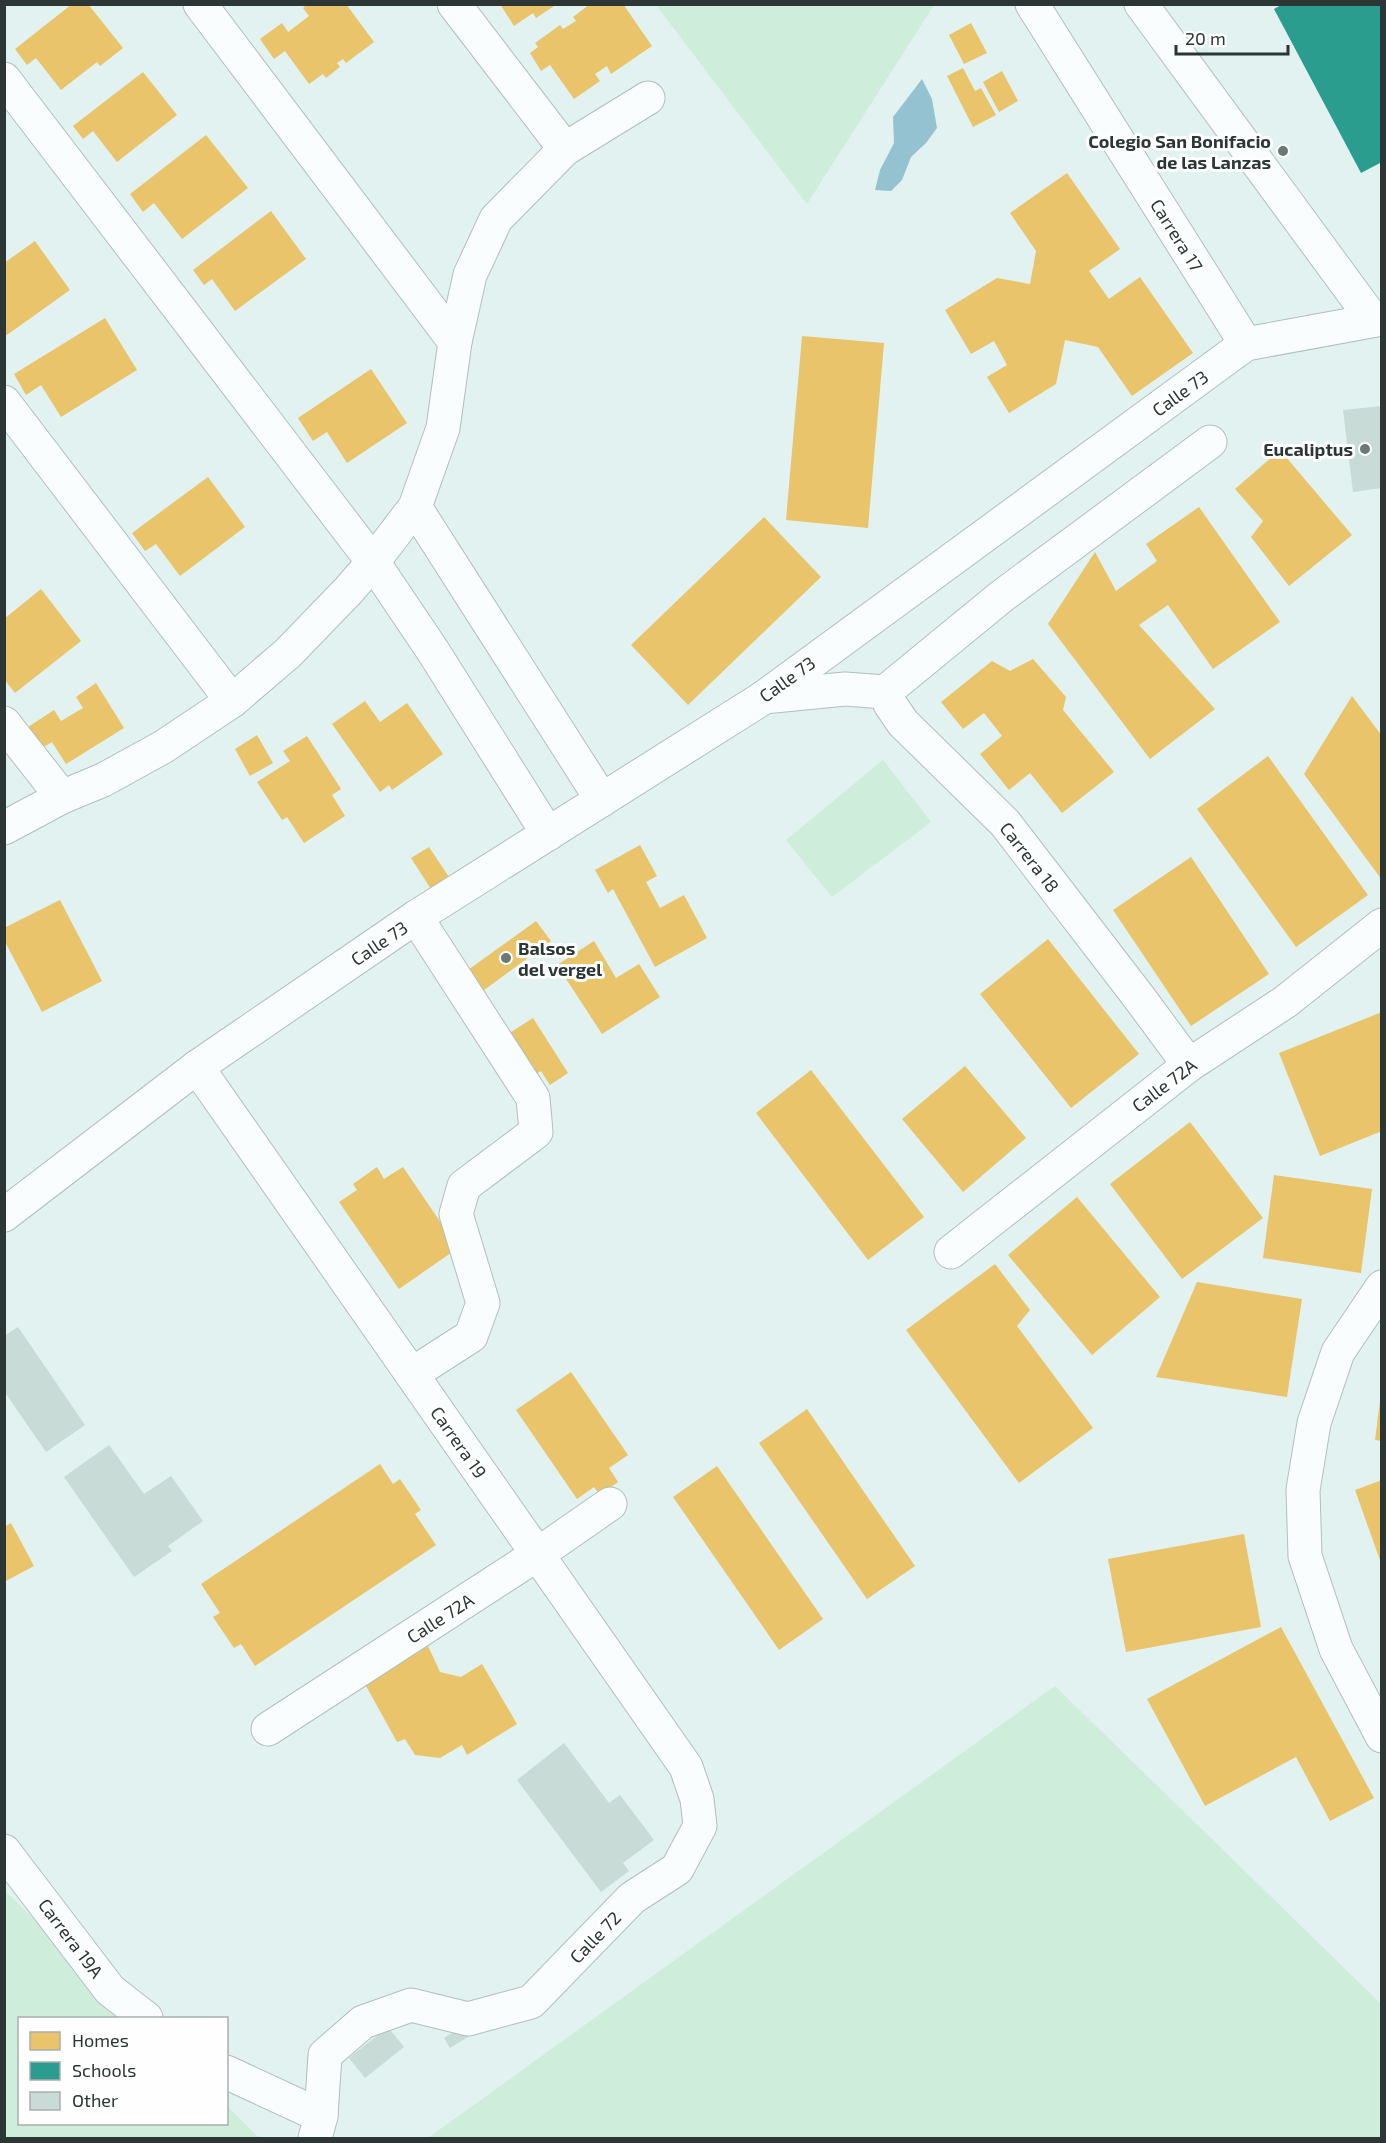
<svg xmlns="http://www.w3.org/2000/svg" width="1386" height="2143" viewBox="0 0 1386 2143" font-family="'Exo 2',sans-serif">
  <rect width="100%" height="100%" fill="#e1f2f0"/>
  <g fill="#ceedda">
    <polygon points="656,5 934,5 807,204"/>
    <polygon points="883,760 931,822 832,897 786,840"/>
    <polygon points="1055,1686 1381,2004 1381,2138 428,2138"/>
    <polygon points="4,1890 136,2018 20,2018 20,2124 226,2124 227,2106 257,2136 266,2138 5,2138"/>
  </g>
  <polygon fill="#95c2d1" points="922,79 932,99 937,128 926,143 911,157 902,180 891,191 875,190 880,170 894,143 893,117"/>
  <g fill="#e9c46a">
    <polygon points="72,4 88,4 123,48 100,66 97,62 61,90 36,58 27,65 15,49"/>
    <polygon points="307,4 346,4 374,42 346,63 343,59 337,63 340,67 326,78 323,74 309,84 285,51 274,59 260,39 282,23 288,32 309,16 303,8"/>
    <polygon points="500,4 557,4 536,18 533,13 514,26"/>
    <polygon points="590,4 623,4 652,46 611,74 607,66 595,74 600,81 574,99 550,65 541,71 530,53 538,47 535,43 560,25 563,29 576,21 573,17"/>
    <polygon points="971,23 987,53 964,64 949,35"/>
    <polygon points="963,68 975,91 981,88 996,115 973,127 947,76"/>
    <polygon points="1002,71 1018,101 999,112 983,82"/>
    <polygon points="143,72 177,115 117,162 93,131 83,139 73,126"/>
    <polygon points="206,135 248,188 182,239 154,203 143,212 130,194"/>
    <polygon points="1067,173 1120,249 1089,271 1109,299 1140,277 1193,353 1132,396 1098,347 1065,340 1056,384 1009,413 987,377 1007,365 994,341 971,354 945,310 997,278 1030,284 1036,251 1010,213"/>
    <polygon points="271,211 306,259 235,311 212,279 204,285 193,270"/>
    <polygon points="35,241 70,290 4,337 4,263"/>
    <polygon points="105,318 137,370 61,417 41,385 26,395 14,374"/>
    <polygon points="802,336 884,343 868,528 786,520"/>
    <polygon points="371,369 407,423 347,463 327,432 313,441 298,418"/>
    <polygon points="1280,450 1352,535 1289,586 1251,537 1263,521 1235,489"/>
    <polygon points="208,477 245,527 180,576 156,544 145,551 132,533"/>
    <polygon points="1199,507 1280,622 1213,669 1168,605 1139,625 1215,709 1150,759 1048,624 1095,552 1116,591 1157,561 1146,544"/>
    <polygon points="764,517 821,577 688,705 631,645"/>
    <polygon points="41,589 81,641 15,693 4,679 4,619"/>
    <polygon points="1033,659 1066,697 1063,710 1114,772 1062,813 1030,773 1009,790 980,754 1002,736 984,713 963,729 941,702 992,661 1010,671"/>
    <polygon points="96,683 124,728 66,764 52,742 42,748 28,727 54,710 61,721 83,708 76,697"/>
    <polygon points="1352,696 1382,736 1382,880 1304,774"/>
    <polygon points="365,701 380,722 407,703 443,754 392,790 389,785 380,792 332,724"/>
    <polygon points="257,735 273,763 250,776 235,749"/>
    <polygon points="307,736 341,789 332,795 345,816 304,843 287,817 282,820 257,782 290,761 283,751"/>
    <polygon points="1268,756 1368,895 1296,947 1197,809"/>
    <polygon points="640,845 657,876 646,882 660,908 684,895 707,938 655,967 613,889 608,893 595,870"/>
    <polygon points="429,847 449,877 431,889 411,858"/>
    <polygon points="1191,857 1269,974 1191,1026 1113,910"/>
    <polygon points="60,900 102,981 42,1012 4,940 4,928"/>
    <polygon points="536,921 551,941 476,996 461,975"/>
    <polygon points="1048,939 1139,1054 1071,1108 980,994"/>
    <polygon points="594,941 616,978 639,964 660,997 602,1034 557,965"/>
    <polygon points="1382,1012 1382,1131 1320,1156 1279,1053"/>
    <polygon points="533,1018 568,1073 550,1085 541,1071 526,1080 500,1039"/>
    <polygon points="965,1066 1026,1138 963,1192 902,1119"/>
    <polygon points="811,1070 924,1217 868,1260 756,1113"/>
    <polygon points="1190,1122 1263,1218 1182,1279 1110,1184"/>
    <polygon points="377,1167 384,1179 403,1167 458,1248 399,1289 339,1202 357,1190 353,1184"/>
    <polygon points="1274,1175 1372,1189 1361,1273 1263,1258"/>
    <polygon points="1077,1197 1160,1297 1092,1355 1008,1255"/>
    <polygon points="995,1264 1030,1310 1017,1326 1093,1428 1019,1483 906,1330"/>
    <polygon points="1197,1282 1302,1299 1287,1397 1156,1377"/>
    <polygon points="571,1372 628,1455 609,1468 618,1482 600,1495 594,1487 577,1499 516,1410"/>
    <polygon points="1380,1401 1382,1401 1382,1441 1375,1440"/>
    <polygon points="807,1409 915,1566 867,1599 759,1443"/>
    <polygon points="380,1464 393,1484 400,1479 421,1510 415,1514 436,1545 255,1666 241,1644 234,1648 213,1617 220,1613 201,1584"/>
    <polygon points="717,1466 823,1619 779,1650 673,1497"/>
    <polygon points="1382,1480 1382,1563 1381,1563 1355,1490"/>
    <polygon points="11,1523 34,1566 4,1582 4,1527"/>
    <polygon points="1244,1534 1261,1627 1126,1652 1108,1559"/>
    <polygon points="1281,1627 1374,1798 1330,1821 1296,1757 1205,1806 1147,1699"/>
    <polygon points="428,1646 440,1672 461,1677 482,1664 517,1724 467,1755 462,1745 440,1758 415,1755 405,1739 397,1742 365,1684"/>
  </g>
  <polygon fill="#2a9d8f" points="1283,4 1382,4 1382,162 1361,173 1274,9"/>
  <g fill="#c8dbd6">
    <polygon points="1382,406 1382,488 1353,492 1343,410"/>
    <polygon points="18,1327 85,1425 46,1452 4,1391 4,1336"/>
    <polygon points="109,1445 144,1494 171,1476 203,1521 168,1546 172,1551 134,1577 64,1477"/>
    <polygon points="564,1743 609,1803 620,1795 654,1840 623,1863 629,1871 601,1892 517,1780"/>
    <polygon points="474,2019 481,2029 450,2048 444,2038"/>
    <polygon points="388,2027 404,2047 365,2078 349,2058"/>
  </g>
  <g fill="none" stroke-linecap="round" stroke-linejoin="round">
    <g stroke="#b2bfbd" stroke-width="35">
      <g id="minor">
        <polyline points="200,4 455,342"/>
        <polyline points="454,4 565,149"/>
        <polyline points="1032,4 1246,344"/>
        <polyline points="1141,4 1373,320"/>
        <polyline points="4,79 373,562 433,651 548,834"/>
        <polyline points="4,402 232,701"/>
        <polyline points="415,507 602,800"/>
        <polyline points="885,692 1002,596 1210,442"/>
        <polyline points="764,697 845,689 885,692 890,704 903,723 1005,823 1138,996 1189,1065"/>
        <polyline points="4,723 62,797"/>
        <polyline points="4,828 62,797 103,780 163,747 232,701 288,653 348,591 373,562 415,507 443,428 455,342 470,275 496,219 565,149 648,98"/>
        <polyline points="197,1067 686,1767 697,1799 700,1826 677,1869 632,1898 531,2002 468,2019 411,2005 363,2022 325,2055 321,2116 315,2138"/>
        <polyline points="4,1215 197,1067 416,917 763,698 1246,344 1382,319"/>
        <polyline points="951,1252 1189,1065 1285,1002 1382,925"/>
        <polyline points="1382,1287 1338,1352 1314,1423 1303,1490 1305,1556 1336,1649 1382,1736"/>
        <polyline points="412,1374 471,1336 483,1303 456,1214 464,1186 536,1132 533,1098 416,917"/>
        <polyline points="268,1729 538,1554 610,1504"/>
        <polyline points="4,1851 110,1990 146,2018"/>
        <polyline points="226,2072 321,2116"/>
      </g>
    </g>
    <use href="#minor" stroke="#fafdfd" stroke-width="33"/>
  </g>
  <g fill="#6b7876" stroke="#fefefe" stroke-width="2">
    <circle cx="1283" cy="151" r="6"/>
    <circle cx="1365" cy="449" r="6"/>
    <circle cx="506" cy="958" r="6"/>
  </g>
  <g text-anchor="middle" dominant-baseline="central" stroke-width="6" stroke-linejoin="round" paint-order="stroke">
    <g font-size="18" font-weight="bold" fill="#2b3635" stroke="#fefefe" text-anchor="end">
      <text x="1271" y="141">Colegio San Bonifacio<tspan x="1271" dy="21">de las Lanzas</tspan></text>
      <text x="1353" y="449">Eucaliptus</text>
      <text x="518" y="948" text-anchor="start">Balsos<tspan x="518" dy="21">del vergel</tspan></text>
    </g>
    <g font-size="18" fill="#2b3635" stroke="#fefefe">
      <text transform="translate(1177 235) rotate(58)">Carrera 17</text>
      <text transform="translate(1180 393) rotate(-36)">Calle 73</text>
      <text transform="translate(787 679) rotate(-36)">Calle 73</text>
      <text transform="translate(1030 857) rotate(52)">Carrera 18</text>
      <text transform="translate(379 943) rotate(-34)">Calle 73</text>
      <text transform="translate(1164 1085) rotate(-37)">Calle 72A</text>
      <text transform="translate(459 1442) rotate(55)">Carrera 19</text>
      <text transform="translate(440 1618) rotate(-33)">Calle 72A</text>
      <text transform="translate(595 1937) rotate(-46)">Calle 72</text>
      <text transform="translate(71 1938) rotate(53)">Carrera 19A</text>
    </g>
  </g>
  <rect width="1386" height="2143" fill="none" stroke="#2b3635" stroke-width="12"/>
  <rect x="18" y="2017" width="210" height="108" fill="#fefefe" stroke="#aaaeae" stroke-width="1.5"/>
  <rect x="30" y="2032" width="30" height="18" fill="#e9c46a" stroke="#aaaeae" stroke-width="1.5"/>
  <text x="72" y="2047" font-size="18" fill="#2b3635">Homes</text>
  <rect x="30" y="2062" width="30" height="18" fill="#2a9d8f" stroke="#aaaeae" stroke-width="1.5"/>
  <text x="72" y="2077" font-size="18" fill="#2b3635">Schools</text>
  <rect x="30" y="2092" width="30" height="18" fill="#c8dbd6" stroke="#aaaeae" stroke-width="1.5"/>
  <text x="72" y="2107" font-size="18" fill="#2b3635">Other</text>
  <path d="M1176 45v9h112v-9" fill="none" stroke="#2b3635" stroke-width="3"/>
  <text x="1185" y="45" font-size="18" fill="#2b3635" stroke="#fefefe" stroke-width="4.5" paint-order="stroke">20 m</text>
</svg>
